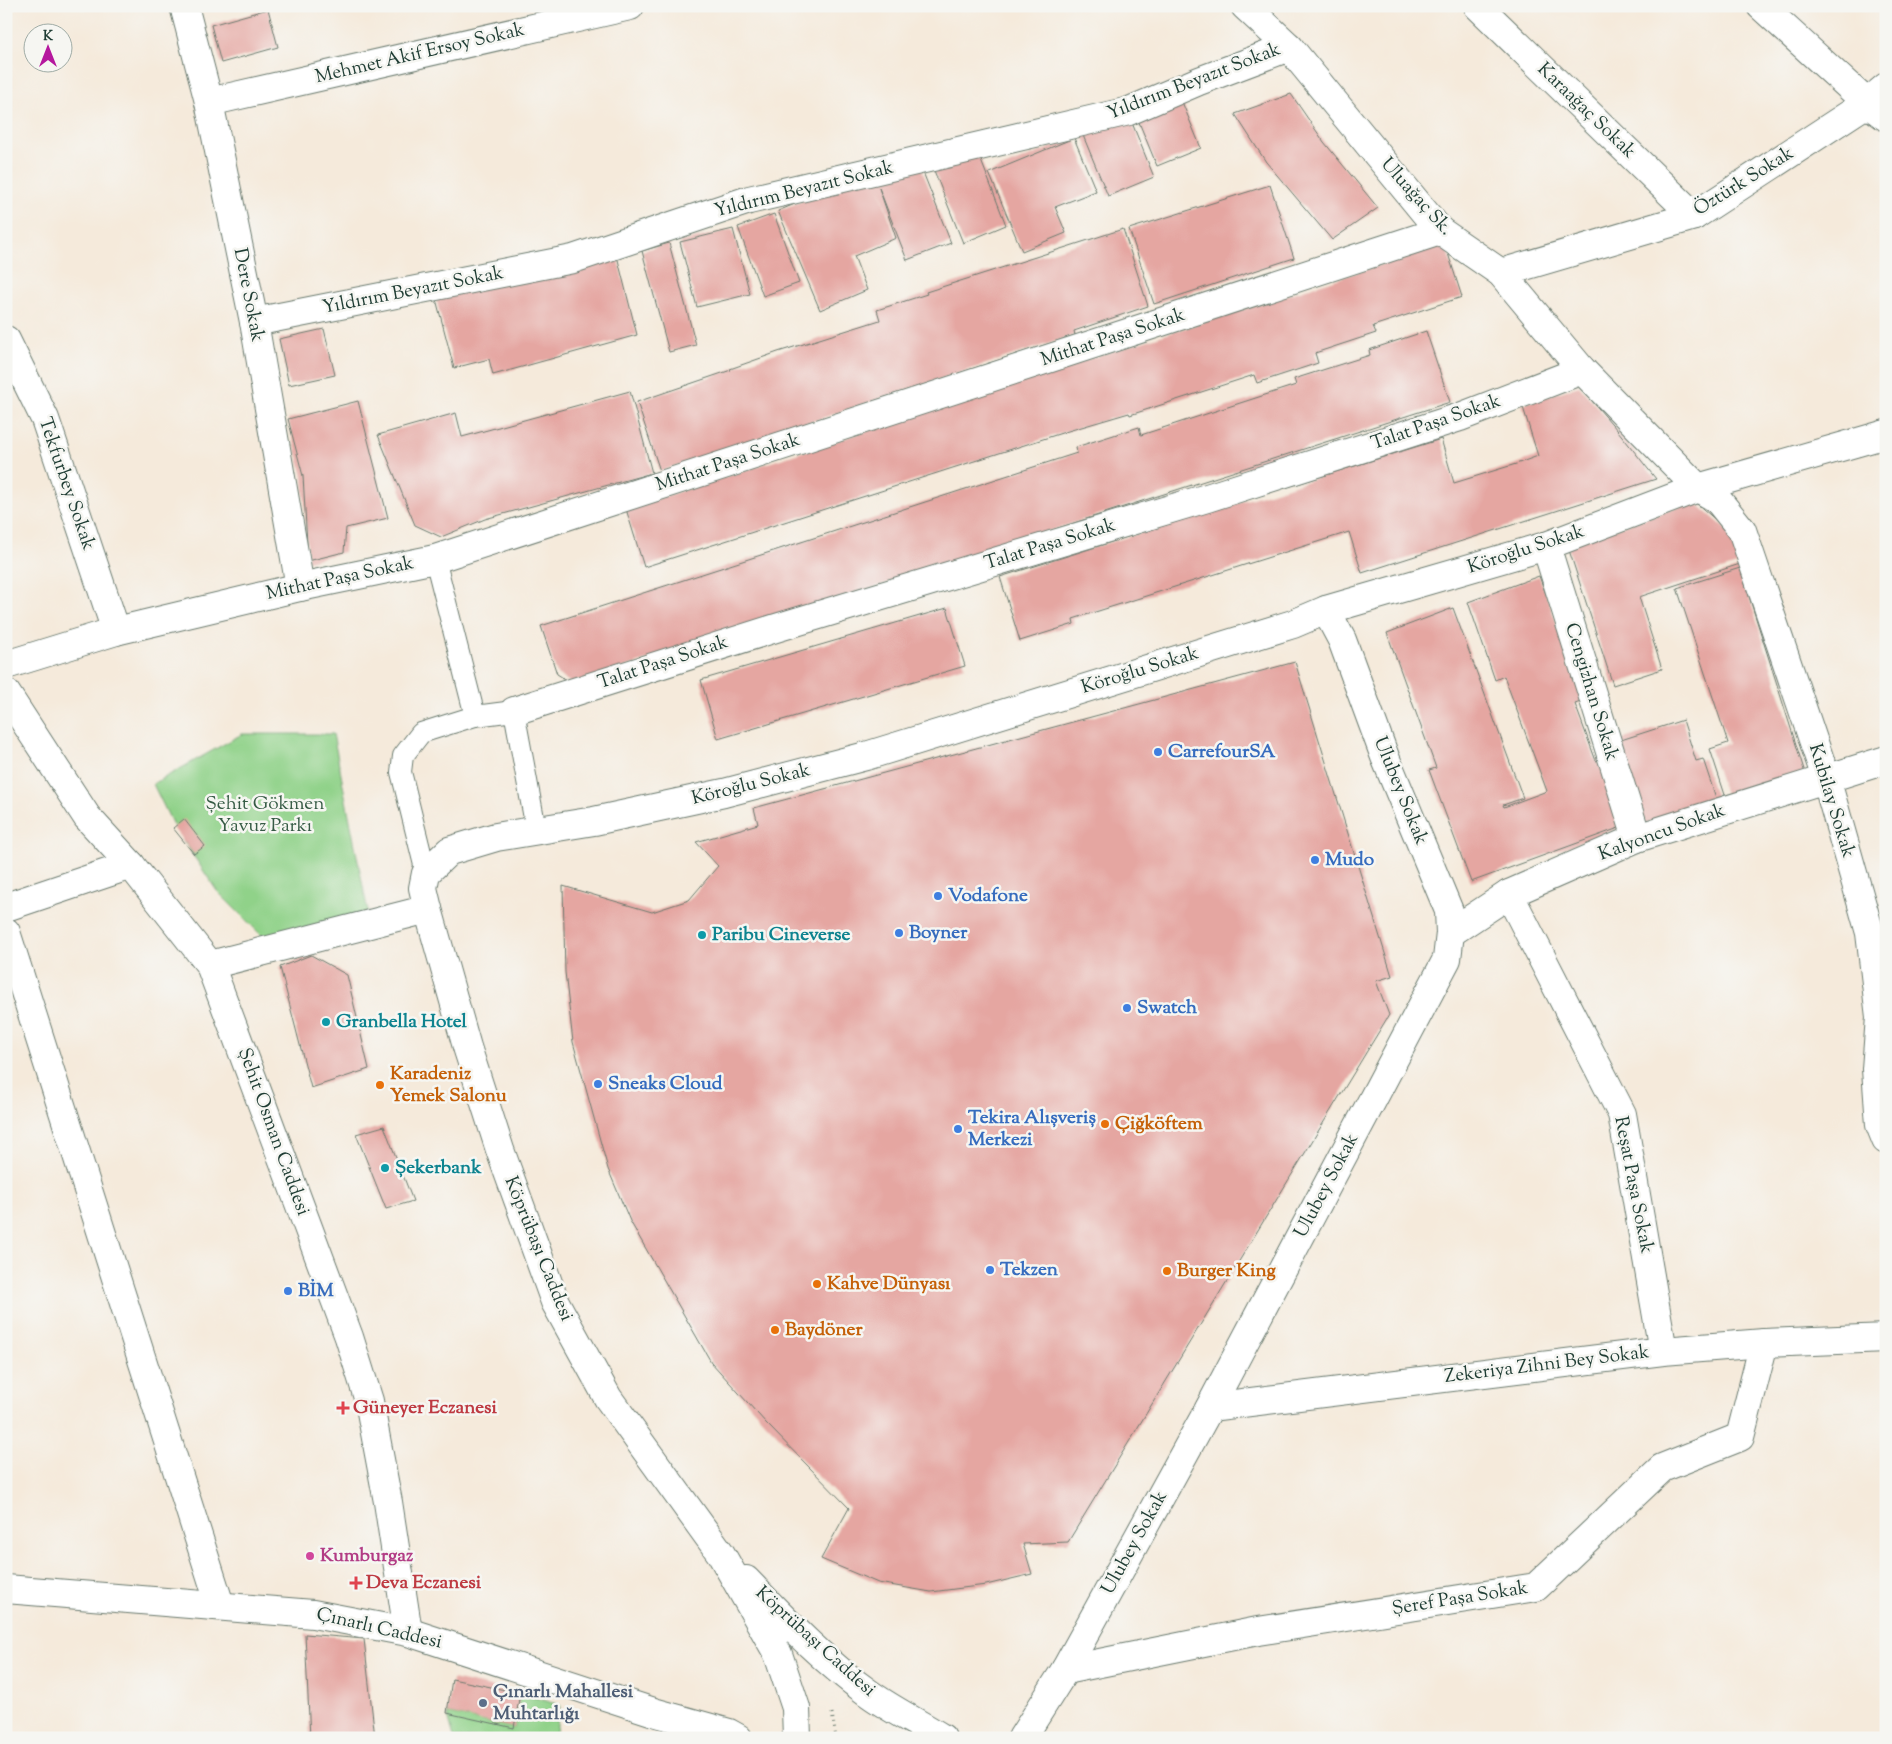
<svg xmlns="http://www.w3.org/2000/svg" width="1892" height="1744" viewBox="0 0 1892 1744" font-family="'Sorts Mill Goudy',serif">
  <rect width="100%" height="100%" fill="#f6f6f2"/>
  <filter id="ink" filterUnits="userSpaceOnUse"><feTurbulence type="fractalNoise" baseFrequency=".02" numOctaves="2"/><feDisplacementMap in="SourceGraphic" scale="10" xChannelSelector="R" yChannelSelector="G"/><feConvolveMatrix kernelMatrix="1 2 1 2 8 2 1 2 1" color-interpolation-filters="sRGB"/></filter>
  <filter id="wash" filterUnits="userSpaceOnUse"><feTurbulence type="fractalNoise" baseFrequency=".0096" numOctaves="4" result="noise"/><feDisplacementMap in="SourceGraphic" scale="20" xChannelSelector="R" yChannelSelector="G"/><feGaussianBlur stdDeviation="1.12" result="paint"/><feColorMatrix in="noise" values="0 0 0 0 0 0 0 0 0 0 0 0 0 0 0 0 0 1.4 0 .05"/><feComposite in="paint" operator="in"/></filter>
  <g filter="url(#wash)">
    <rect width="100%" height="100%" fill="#f5eadb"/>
    <g fill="#90d289" stroke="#58885e">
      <polygon points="242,734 333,734 368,912 265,939 217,891 173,825 153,784"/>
      <polygon points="520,1693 560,1705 555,1738 454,1738 447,1713 514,1728"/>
    </g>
    <g id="blocks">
      <g fill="#e5a6a1">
        <polygon points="268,9 278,47 221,63 211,25"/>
        <polygon points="1291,94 1324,142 1378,208 1332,240 1266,162 1235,114"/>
        <polygon points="1180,97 1201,148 1157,166 1136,115"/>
        <polygon points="1128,113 1154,177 1108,196 1082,133"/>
        <polygon points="1074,138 1096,191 1055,207 1066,233 1022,251 989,173"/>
        <polygon points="977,150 1006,225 963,243 933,168"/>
        <polygon points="919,162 951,243 907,260 879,188 896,238 854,256 867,290 820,310 778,211 826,191"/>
        <polygon points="1270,185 1294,258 1154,304 1129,229"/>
        <polygon points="774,214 799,283 763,296 738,227"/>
        <polygon points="733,229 750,294 697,307 680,242"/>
        <polygon points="1123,229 1148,306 1074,331 1075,335 660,471 637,402 731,370 730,369 778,352 880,320 877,310 927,294 926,292"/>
        <polygon points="669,243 696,345 669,352 642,251"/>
        <polygon points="1445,244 1462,297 1373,326 1376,333 1315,353 1318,363 1257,383 1254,375 1130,415 1129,413 1068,431 644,567 626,509"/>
        <polygon points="616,252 637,335 493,375 489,359 454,368 436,299"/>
        <polygon points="324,329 335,375 289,385 279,339"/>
        <polygon points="1426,331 1450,402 573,684 557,674 541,626 1077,453 1076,447 1139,427 1141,435 1296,385 1294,379 1370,355 1369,350"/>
        <polygon points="1579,386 1618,431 1656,479 1362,573 1349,532 1073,619 1074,624 1020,641 1000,577 1441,439 1454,483 1516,464 1538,456 1522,404"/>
        <polygon points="630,391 652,473 485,519 441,537 415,525 378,435 456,413 462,437"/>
        <polygon points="358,401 388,518 346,528 344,552 308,561 303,476 288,419"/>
        <polygon points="1695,502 1733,535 1743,563 1639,597 1662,669 1613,685 1567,544"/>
        <polygon points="1740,568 1806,776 1727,801 1710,749 1728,743 1677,588"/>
        <polygon points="1539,576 1586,700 1575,704 1596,761 1602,759 1627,825 1471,882 1429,770 1436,768 1387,633 1453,608 1523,798 1503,805 1504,807 1547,791 1504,676 1495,680 1468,602"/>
        <polygon points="947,608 965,666 718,739 701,680"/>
        <polygon points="1295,662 1392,976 1376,981 1389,1015 1068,1542 1023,1544 1032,1574 986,1585 931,1592 878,1583 821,1559 849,1508 766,1423 711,1362 630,1221 608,1169 573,1042 565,972 563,886 652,912 689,900 718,866 696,842 758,824 754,808"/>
        <polygon points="1683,720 1696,761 1703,759 1717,801 1645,824 1618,741"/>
        <polygon points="184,819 205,846 194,854 173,828"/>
        <polygon points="311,955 347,975 369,1069 311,1088 280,967"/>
        <polygon points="384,1126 413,1201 386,1209 356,1134"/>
        <polygon points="305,1634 364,1639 375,1738 310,1738"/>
        <polygon points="452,1679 520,1693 514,1728 447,1713"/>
      </g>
    </g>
  </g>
  <g filter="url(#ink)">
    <use href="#blocks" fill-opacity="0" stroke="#6a7a6e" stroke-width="1"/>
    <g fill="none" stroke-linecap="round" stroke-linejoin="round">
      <g stroke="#6a7a6e" stroke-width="22">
        <g id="lane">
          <polyline points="435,559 475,716"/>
          <polyline points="426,873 401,772 403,756 421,733 475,716 514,711 536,829"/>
        </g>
      </g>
      <g stroke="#6a7a6e" stroke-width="30">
        <g id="street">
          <polyline points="184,6 209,102 254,322 300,587"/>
          <polyline points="1245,6 1289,47 1440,231 1501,273 1582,370 1698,488 1717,499 1742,530 1826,778 1870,933 1880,1017 1876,1069 1880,1125 1886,1140"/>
          <polyline points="1478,6 1694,216"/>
          <polyline points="1761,6 1867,103 1886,117"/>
          <polyline points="209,102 630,6"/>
          <polyline points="1501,273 1694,216 1867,103 1886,87"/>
          <polyline points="254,322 573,259 749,200 1129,111 1199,81 1289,47"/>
          <polyline points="6,340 45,419 116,631"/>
          <polyline points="1546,546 1637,838"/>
          <polyline points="6,665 116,631 300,587 435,559 1440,231"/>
          <polyline points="514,711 776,628 1207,498 1460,417 1582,370"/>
          <polyline points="1509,894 1622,1114 1663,1351"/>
          <polyline points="6,907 131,865"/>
          <polyline points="6,932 220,1605"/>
          <polyline points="1450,933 1509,894 1637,838 1886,760"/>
          <polyline points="210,965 428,909"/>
          <polyline points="1210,1407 1663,1351 1764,1343 1886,1338"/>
          <path d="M746 1580C784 1619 822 1660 867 1692 890 1709 917 1722 942 1738"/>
          <polyline points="1065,1670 1258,1631 1536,1587 1662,1468 1740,1437 1764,1343"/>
          <polyline points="797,1738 796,1708 778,1654 721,1554 608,1398 555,1302 500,1150 467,1047 428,909 423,888 426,873 449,851 496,837 594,821 724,793 866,756 1293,624 1326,610 1546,546 1698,488 1886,434"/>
          <polyline points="1022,1738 1065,1670 1210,1407 1447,959 1450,933 1449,911 1385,757 1342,640 1326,610"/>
        </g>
      </g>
      <g stroke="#6a7a6e" stroke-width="30">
        <g id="secondary">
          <polyline points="6,693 87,817 131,865 210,965 349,1337 369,1401 388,1502 408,1632"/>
          <polyline points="6,1589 313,1614 408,1632 657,1713 729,1733 738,1738"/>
        </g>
      </g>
      <polyline stroke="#6a7a6e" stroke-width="3" stroke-dasharray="1 4" stroke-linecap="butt" points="832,1713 836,1738"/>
      <use href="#lane" stroke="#fff" stroke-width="20"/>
      <use href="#street" stroke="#fff" stroke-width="28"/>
      <use href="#secondary" stroke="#fff" stroke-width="28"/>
    </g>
  </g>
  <g fill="#3f7fe0" stroke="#f6f6f2" stroke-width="2">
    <circle cx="1158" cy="752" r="5"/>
    <circle cx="1315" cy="860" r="5"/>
    <circle cx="938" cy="896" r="5"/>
    <circle cx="899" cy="933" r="5"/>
    <circle cx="1127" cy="1008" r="5"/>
    <circle cx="598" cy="1084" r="5"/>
    <circle cx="958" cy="1129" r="5"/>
    <circle cx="990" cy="1270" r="5"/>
    <circle cx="288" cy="1291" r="5"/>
  </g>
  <g fill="#0f9aa8" stroke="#f6f6f2" stroke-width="2">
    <circle cx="702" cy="935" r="5"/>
    <circle cx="326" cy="1022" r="5"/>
    <circle cx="385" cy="1168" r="5"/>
  </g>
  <g fill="#e8710a" stroke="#f6f6f2" stroke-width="2">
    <circle cx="380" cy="1085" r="5"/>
    <circle cx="1105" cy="1124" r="5"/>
    <circle cx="1167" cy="1271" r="5"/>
    <circle cx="817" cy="1284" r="5"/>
    <circle cx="775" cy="1330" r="5"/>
  </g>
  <g fill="#e0444e" stroke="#f6f6f2" stroke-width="2">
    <path d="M340.5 1400.5h5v5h5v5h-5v5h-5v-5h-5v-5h5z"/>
    <path d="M353.5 1575.5h5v5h5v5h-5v5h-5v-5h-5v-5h5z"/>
  </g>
  <circle fill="#d1479c" stroke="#f6f6f2" stroke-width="2" cx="310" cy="1556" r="5"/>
  <circle fill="#5c6f8a" stroke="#f6f6f2" stroke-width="2" cx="483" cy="1703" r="5"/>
  <g text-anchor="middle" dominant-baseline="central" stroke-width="5" stroke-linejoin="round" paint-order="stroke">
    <g font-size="19" fill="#1f3d34" stroke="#f6f6f2">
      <text transform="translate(420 54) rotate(-13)">Mehmet Akif Ersoy Sokak</text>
      <text transform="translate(1194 82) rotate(-21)">Yıldırım Beyazıt Sokak</text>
      <text transform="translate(1586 111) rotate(44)">Karaağaç Sokak</text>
      <text transform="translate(1744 182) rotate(-32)">Öztürk Sokak</text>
      <text transform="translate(804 190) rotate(-14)">Yıldırım Beyazıt Sokak</text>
      <text transform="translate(1416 197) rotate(48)">Uluağaç Sk.</text>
      <text transform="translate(413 291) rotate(-11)">Yıldırım Beyazıt Sokak</text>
      <text transform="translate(248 295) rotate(79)">Dere Sokak</text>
      <text transform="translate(1113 338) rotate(-18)">Mithat Paşa Sokak</text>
      <text transform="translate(1436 423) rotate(-19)">Talat Paşa Sokak</text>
      <text transform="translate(728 463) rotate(-18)">Mithat Paşa Sokak</text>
      <text transform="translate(66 484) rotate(71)">Tekfurbey Sokak</text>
      <text transform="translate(1050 545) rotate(-17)">Talat Paşa Sokak</text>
      <text transform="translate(1526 550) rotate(-18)">Köroğlu Sokak</text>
      <text transform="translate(340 579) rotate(-12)">Mithat Paşa Sokak</text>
      <text transform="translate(663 663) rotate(-18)">Talat Paşa Sokak</text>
      <text transform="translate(1140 671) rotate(-17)">Köroğlu Sokak</text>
      <text transform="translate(1591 692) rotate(73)">Cengizhan Sokak</text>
      <text transform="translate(751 785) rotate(-14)">Köroğlu Sokak</text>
      <text transform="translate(1400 791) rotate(68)">Ulubey Sokak</text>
      <text transform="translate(1831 801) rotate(73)">Kubilay Sokak</text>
      <text transform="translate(1662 833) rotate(-20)">Kalyoncu Sokak</text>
      <text transform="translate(273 1132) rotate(70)">Şehit Osman Caddesi</text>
      <text transform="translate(1633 1185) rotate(79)">Reşat Paşa Sokak</text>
      <text transform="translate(1327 1186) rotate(-62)">Ulubey Sokak</text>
      <text transform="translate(538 1249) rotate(68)">Köprübaşı Caddesi</text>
      <text transform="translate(1547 1365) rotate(-7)">Zekeriya Zihni Bey Sokak</text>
      <text transform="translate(1135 1543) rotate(-61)">Ulubey Sokak</text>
      <text transform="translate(1460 1599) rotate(-9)">Şeref Paşa Sokak</text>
      <text transform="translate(379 1629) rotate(13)">Çınarlı Caddesi</text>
      <text transform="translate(815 1642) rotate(42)">Köprübaşı Caddesi</text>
    </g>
    <g font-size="19" font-weight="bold" fill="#366cbe" stroke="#f6f6f2" text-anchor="start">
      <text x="1168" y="752">CarrefourSA</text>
      <text x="1325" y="860">Mudo</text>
      <text x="948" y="896">Vodafone</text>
      <text x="909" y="933">Boyner</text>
      <text x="1137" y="1008">Swatch</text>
      <text x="608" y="1084">Sneaks Cloud</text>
      <text x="968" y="1118">Tekira Alışveriş<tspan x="968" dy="22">Merkezi</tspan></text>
      <text x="1000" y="1270">Tekzen</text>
      <text x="298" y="1291">BİM</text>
    </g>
    <g font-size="19" fill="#365b45" stroke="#f6f6f2">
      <text x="265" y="804">Şehit Gökmen<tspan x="265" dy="22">Yavuz Parkı</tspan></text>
    </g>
    <g font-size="19" font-weight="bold" fill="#0d838f" stroke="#f6f6f2" text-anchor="start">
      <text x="712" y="935">Paribu Cineverse</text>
      <text x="336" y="1022">Granbella Hotel</text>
      <text x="395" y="1168">Şekerbank</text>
    </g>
    <g font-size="19" font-weight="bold" fill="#c56008" stroke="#f6f6f2" text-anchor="start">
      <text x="390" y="1074">Karadeniz<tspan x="390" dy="22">Yemek Salonu</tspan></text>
      <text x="1115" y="1124">Çiğköftem</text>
      <text x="1177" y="1271">Burger King</text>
      <text x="827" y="1284">Kahve Dünyası</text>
      <text x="785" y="1330">Baydöner</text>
    </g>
    <g font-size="19" font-weight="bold" fill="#be3a42" stroke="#f6f6f2" text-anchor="start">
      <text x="353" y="1408">Güneyer Eczanesi</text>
      <text x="366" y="1583">Deva Eczanesi</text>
    </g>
    <g font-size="19" font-weight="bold" fill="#b23c85" stroke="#f6f6f2" text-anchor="start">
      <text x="320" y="1556">Kumburgaz</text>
    </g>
    <g font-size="19" font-weight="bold" fill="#4e5e75" stroke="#f6f6f2" text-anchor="start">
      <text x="493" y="1692">Çınarlı Mahallesi<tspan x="493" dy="22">Muhtarlığı</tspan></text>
    </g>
  </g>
  <rect width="1892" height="1744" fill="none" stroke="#f6f6f2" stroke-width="25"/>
  <g transform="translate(48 48)"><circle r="24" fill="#f6f6f2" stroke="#a0aca6"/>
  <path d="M0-4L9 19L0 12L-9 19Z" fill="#b5179e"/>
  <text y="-8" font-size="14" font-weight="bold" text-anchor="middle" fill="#1f3d34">K</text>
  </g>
</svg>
